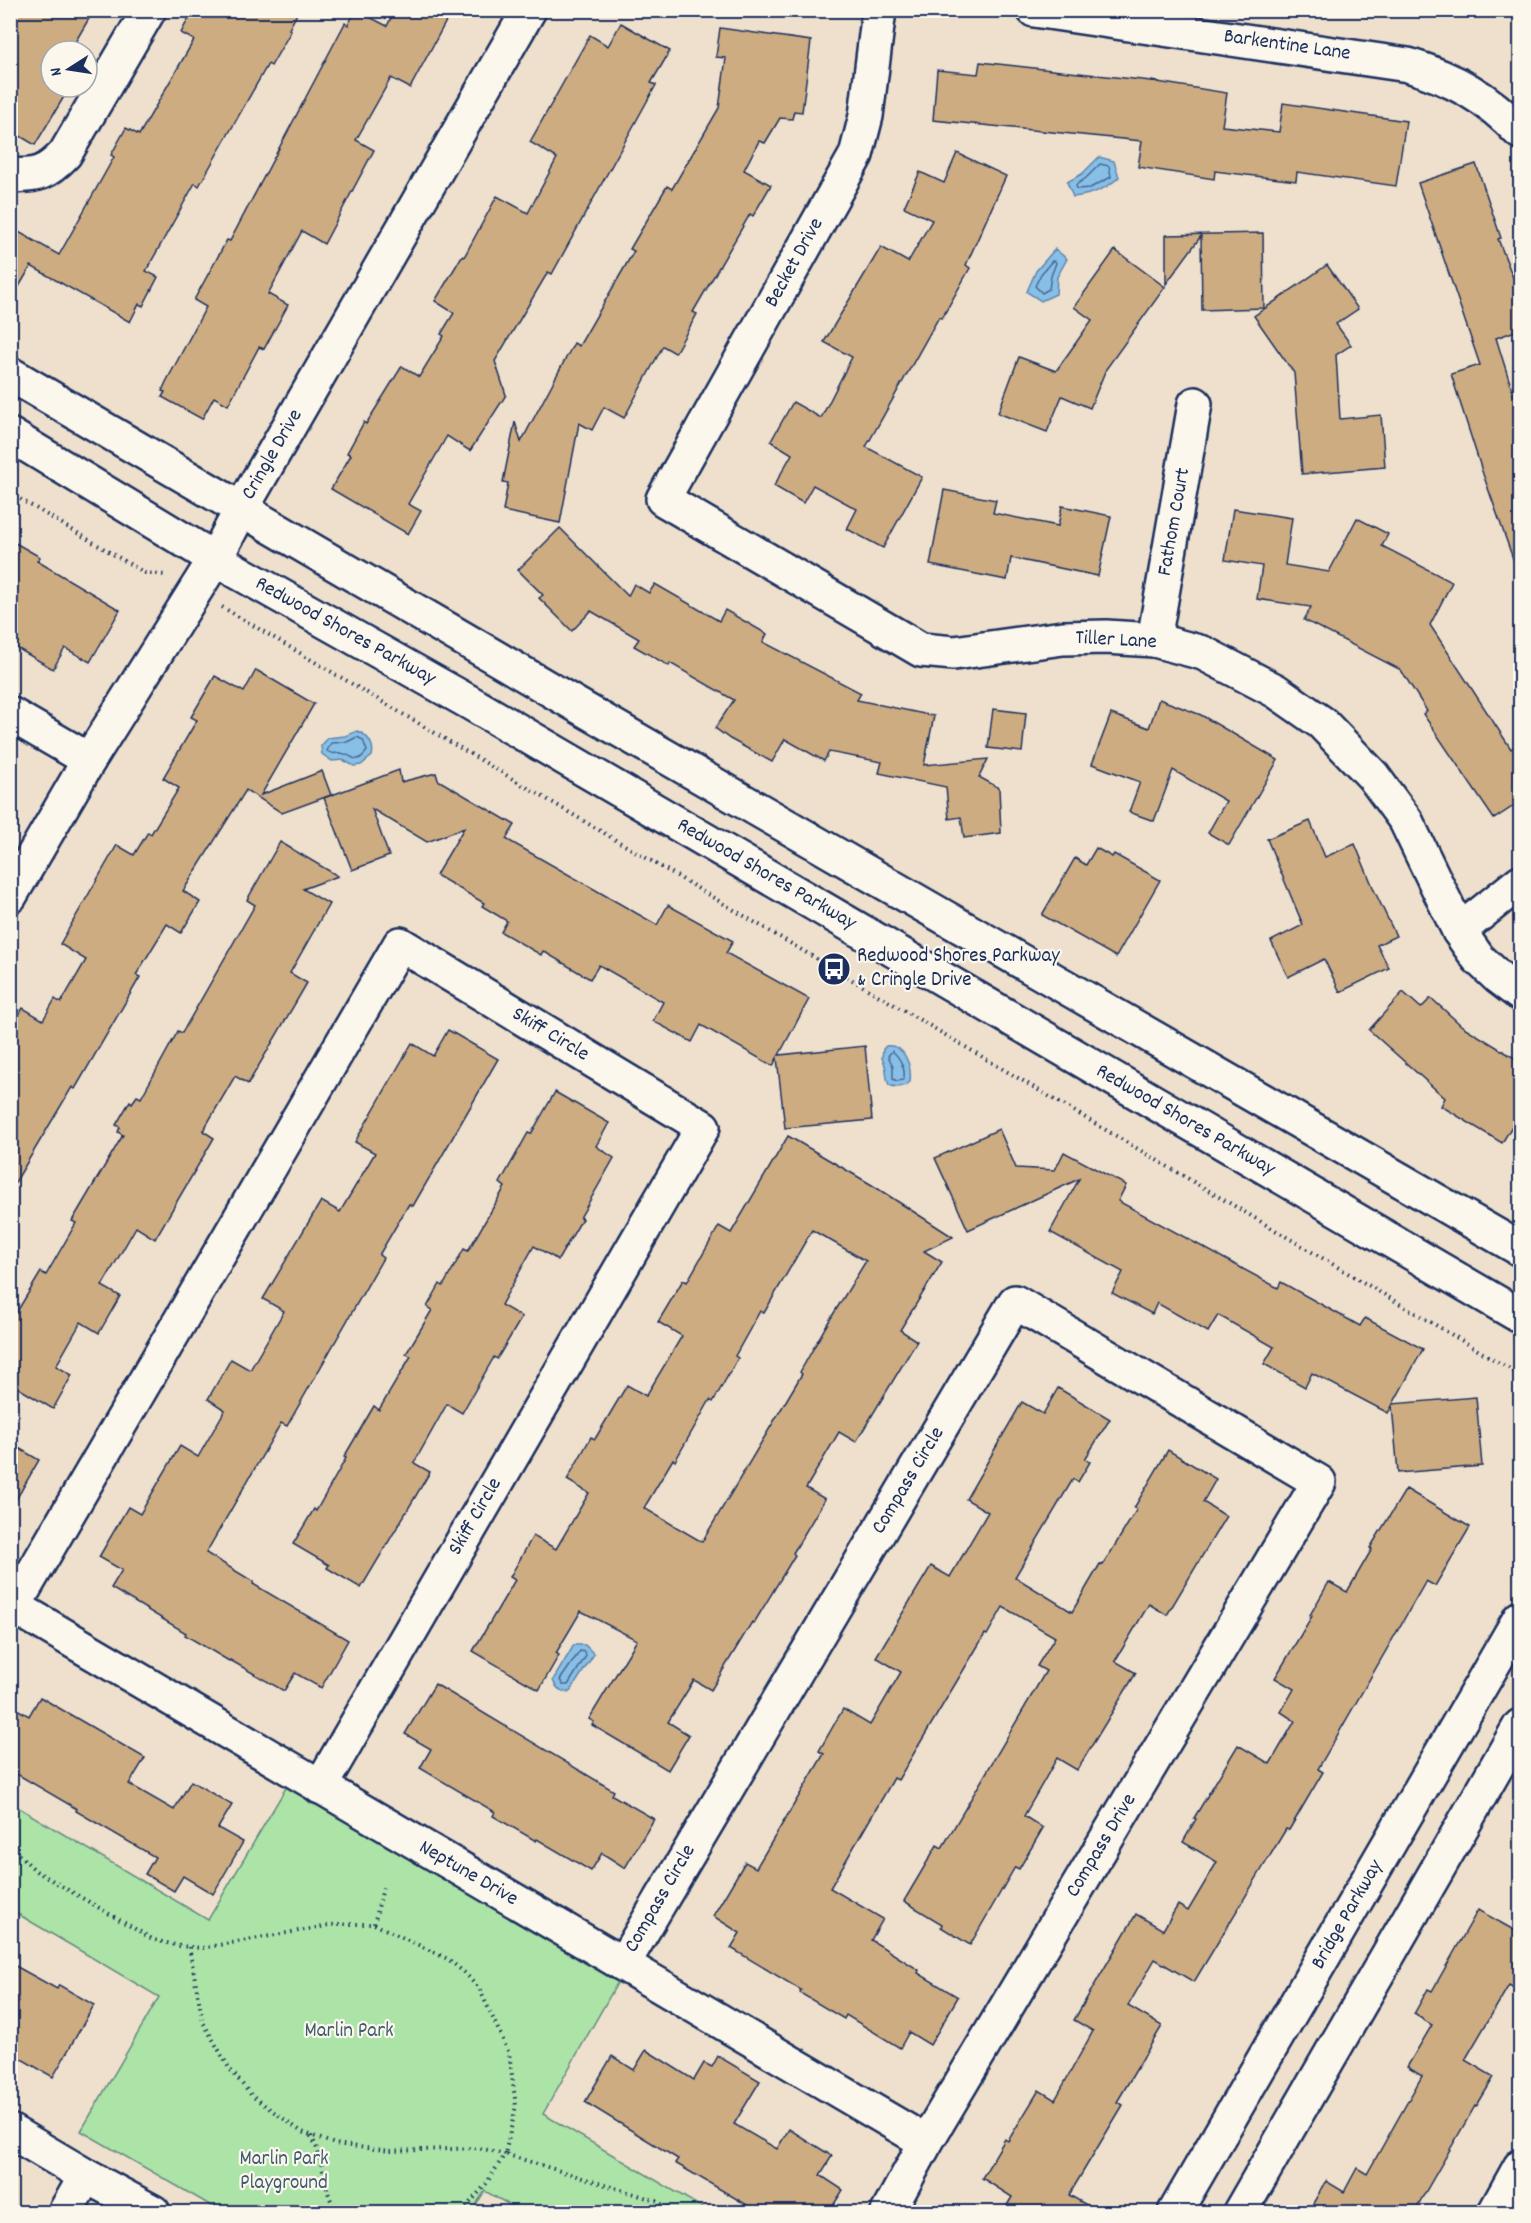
<svg xmlns="http://www.w3.org/2000/svg" width="1531" height="2223" viewBox="0 0 1531 2223" font-family="Dekko,sans-serif">
  <rect width="100%" height="100%" fill="#eee0cc"/>
  <filter id="ink" filterUnits="userSpaceOnUse"><feTurbulence type="fractalNoise" baseFrequency=".0167" numOctaves="2"/><feDisplacementMap in="SourceGraphic" scale="12" xChannelSelector="R" yChannelSelector="G"/><feConvolveMatrix kernelMatrix="1 2 1 2 8 2 1 2 1" color-interpolation-filters="sRGB"/></filter>
  <g filter="url(#ink)">
    <polygon fill="#ace3a6" stroke="#648982" stroke-width="1.5" points="287,1786 620,1978 543,2114 710,2212 522,2212 485,2191 471,2212 222,2212 81,2131 159,1997 11,1910 11,1803 208,1920"/>
    <g fill="#88bfe6" stroke="#5c85b0" stroke-width="1.5">
      <path d="M1099 157 1114 161 1119 177C1107 189 1090 195 1073 197L1067 182 1082 174Z"/>
      <polygon points="1055,249 1067,259 1057,277 1056,294 1041,301 1027,292 1028,289 1036,271"/>
      <path d="M357 731C367 734 375 745 372 756L361 765 354 766 343 760 332 761 322 754 321 746 328 738 345 736Z"/>
      <path d="M886 1046C905 1043 912 1067 910 1082 904 1087 896 1088 889 1085 884 1074 889 1070 882 1058L883 1049Z"/>
      <path d="M574 1645H585L594 1654 570 1692C561 1692 556 1689 553 1680Z"/>
    </g>
    <g fill="none" stroke-linecap="round" stroke-linejoin="round">
      <g stroke="#476994" stroke-width="1.5">
        <polygon points="1100,164 1109,166 1111,177 1090,188 1077,189 1076,185 1086,178"/>
        <polygon points="1052,261 1055,261 1056,263 1051,276 1049,289 1042,293 1035,286 1041,274"/>
        <path d="M357 737 363 740 367 751C355 767 355 755 341 753 334 753 333 755 327 751L331 743 347 742Z"/>
        <path d="M892 1051C900 1057 907 1071 903 1080L897 1081 893 1079V1066L888 1056Z"/>
        <polygon points="580,1651 585,1652 586,1656 568,1685 563,1685 560,1680"/>
      </g>
    </g>
    <g fill="#ceac81" stroke="#1b2f5e" stroke-width="1.5" fill-rule="evenodd">
      <polygon points="10,10 94,10 70,51 51,51 51,87 65,95 35,145 10,130"/>
      <polygon points="193,10 299,10 289,29 291,31 271,66 268,64 199,186 195,183 146,271 158,277 143,306 139,304 130,322 31,266 10,302 10,227 59,255 114,157 111,155 126,128 139,135 194,40 181,33"/>
      <polygon points="356,10 387,26 395,10 452,10 410,88 391,78 356,140 374,150 324,244 302,231 268,294 288,305 264,349 259,347 228,405 214,397 202,419 162,397 165,392 162,391 166,382 206,307 194,300 227,240 230,241 345,23 348,25"/>
      <polygon points="621,23 670,51 651,83 656,85 552,274 548,272 495,361 506,395 470,451 447,436 408,504 421,511 408,534 331,489 351,455 347,453 364,422 366,424 402,366 419,377 444,336 441,334 454,313 435,301 462,256 464,257 497,196 528,213 557,158 530,142 590,35 608,46"/>
      <polygon points="720,28 811,41 802,112 794,111 792,119 780,118 765,143 759,141 744,170 771,185 753,216 750,214 693,312 697,314 675,353 663,346 624,418 604,407 592,430 579,423 560,523 503,511 508,483 503,482 515,422 521,442 574,343 579,346 634,251 630,249 667,186 672,189 719,108 726,58 716,57"/>
      <polygon points="980,62 1151,81 1227,93 1222,126 1279,132 1283,103 1406,121 1396,186 1297,172 1296,181 1215,171 1214,179 1138,167 1142,141 933,120 937,70 978,74"/>
      <polygon points="957,153 1006,176 966,265 970,268 942,318 939,317 866,447 922,477 883,548 847,529 857,509 813,485 803,503 774,486 792,454 771,441 793,402 821,418 852,357 824,342 881,247 908,262 932,220 904,207 920,172 944,183"/>
      <polygon points="1476,164 1501,238 1498,239 1521,298 1521,329 1496,338 1514,396 1521,395 1521,570 1517,570 1483,474 1451,374 1480,365 1418,183"/>
      <polygon points="1263,233 1264,308 1202,310 1201,236 1166,284 1166,235"/>
      <polygon points="1115,250 1165,287 1106,369 1090,408 1062,396 1047,432 998,413 1019,357 1056,371 1092,320 1074,307"/>
      <polygon points="1327,265 1358,309 1336,324 1351,345 1336,355 1340,419 1381,415 1385,467 1302,474 1294,373 1254,316"/>
      <polygon points="944,490 996,500 993,513 1058,526 1062,506 1111,516 1098,576 1011,558 1007,580 930,565"/>
      <polygon points="1233,509 1292,518 1285,565 1329,572 1357,518 1388,534 1382,546 1452,582 1430,625 1511,749 1521,742 1521,801 1494,819 1423,714 1427,711 1401,670 1304,620 1311,607 1257,599 1262,566 1225,560"/>
      <polygon points="560,528 628,596 634,584 649,593 655,584 719,621 725,610 767,634 763,642 861,693 857,700 934,716 924,765 988,759 979,777 999,788 1001,833 964,838 961,817 949,819 946,787 879,773 882,762 829,752 824,761 785,739 772,762 730,739 715,728 734,700 670,663 669,666 634,646 639,639 591,611 572,631 539,598 543,595 518,570"/>
      <polygon points="10,540 40,557 37,561 120,610 90,662 65,648 53,669 10,644"/>
      <polygon points="256,670 314,704 261,795 322,771 331,795 282,813 246,790 183,891 200,902 181,933 167,924 136,975 140,977 75,1089 72,1087 10,1191 10,1028 23,1008 43,1020 55,999 61,1003 86,960 60,944 117,845 134,855 148,832 151,834 179,788 163,778 197,720 191,717 215,676 244,692"/>
      <polygon points="1159,699 1201,715 1278,760 1229,845 1208,833 1226,801 1173,770 1154,821 1129,812 1140,782 1092,764 1111,714 1149,728"/>
      <polygon points="993,709 1026,713 1022,752 988,748"/>
      <polygon points="399,770 401,782 436,773 438,780 515,825 506,839 657,925 668,905 733,941 726,953 809,999 779,1055 865,1046 872,1120 785,1128 777,1058 773,1066 701,1025 692,1042 653,1021 663,1002 599,965 590,979 543,951 541,955 501,932 507,921 482,906 484,903 436,875 464,828 427,842 372,809 389,856 352,870 324,798"/>
      <polygon points="1310,821 1325,857 1355,844 1375,892 1396,936 1377,945 1389,968 1340,992 1324,959 1288,977 1271,941 1303,925 1267,839"/>
      <polygon points="280,842 338,876 303,889 329,904 290,973 307,983 248,1084 235,1076 203,1131 214,1138 155,1239 136,1227 102,1286 120,1296 99,1333 81,1322 56,1366 72,1375 53,1409 10,1383 10,1323 41,1272 46,1275 76,1223 72,1221 123,1135 118,1132 120,1127 116,1125 130,1101 132,1103 137,1096 141,1098 178,1031 182,1033 255,905 247,900"/>
      <polygon points="1096,848 1112,857 1114,854 1160,880 1116,957 1042,915 1075,858 1086,865"/>
      <polygon points="1403,992 1421,1008 1431,998 1462,1026 1521,1062 1521,1111 1502,1143 1441,1106 1445,1098 1369,1030"/>
      <polygon points="448,1030 498,1059 413,1206 409,1204 379,1255 383,1258 287,1426 281,1423 206,1553 254,1582 253,1584 348,1640 321,1688 295,1673 284,1691 230,1660 229,1661 185,1635 186,1633 111,1588 122,1570 99,1557 128,1507 140,1514 180,1446 198,1457 225,1410 208,1399 231,1359 250,1370 284,1311 263,1299 321,1201 340,1212 375,1153 355,1142 412,1043 433,1056"/>
      <polygon points="555,1092 609,1123 596,1146 614,1158 580,1218 582,1219 558,1260 534,1246 501,1305 522,1317 497,1359 494,1357 462,1413 447,1404 414,1463 430,1472 361,1588 327,1568 329,1565 293,1544 314,1509 316,1511 346,1458 344,1457 374,1406 379,1410 411,1356 406,1354 432,1310 427,1307 440,1284 443,1286 464,1249 468,1251 505,1187 500,1183 528,1133 531,1134"/>
      <polygon points="999,1129 1016,1168 1055,1170 1064,1152 1126,1185 1118,1201 1278,1288 1281,1282 1360,1326 1365,1318 1423,1349 1393,1404 1476,1397 1482,1466 1398,1473 1392,1406 1388,1413 1312,1373 1305,1387 1264,1364 1274,1347 1218,1315 1208,1332 1157,1303 1152,1314 1112,1293 1123,1272 1050,1232 1079,1179 968,1230 935,1158"/>
      <path d="M788 1136 872 1185 953 1237 924 1251 942 1262 900 1330 917 1341 856 1442 839 1432 806 1488 825 1499 793 1553 795 1555 754 1623 752 1622 711 1690 694 1680 668 1722 689 1735 668 1770 592 1725 594 1722 589 1719 637 1640 581 1611 556 1653 559 1655 539 1690 473 1651 515 1580 510 1577 533 1536 556 1549 589 1493 567 1480 591 1437 595 1439 627 1385 646 1396 682 1336 658 1322 683 1280 687 1282 719 1226 731 1233ZM812 1230 866 1261 826 1326 800 1372 802 1374 702 1542 644 1508 673 1459 675 1461 710 1400 713 1402 738 1358 735 1356 760 1311 764 1313Z"/>
      <polygon points="1058,1388 1110,1419 1085,1459 1090,1462 1078,1482 1073,1479 1015,1577 1072,1612 1100,1564 1103,1565 1137,1509 1134,1508 1168,1450 1216,1479 1203,1502 1226,1516 1167,1615 1149,1604 1115,1661 1136,1673 1077,1770 1057,1758 1024,1816 1043,1828 1019,1869 1015,1867 970,1945 941,1927 942,1924 904,1901 937,1845 942,1848 1046,1671 1037,1666 1055,1637 1003,1607 987,1635 985,1634 898,1780 894,1778 830,1888 883,1919 871,1940 919,1970 918,1973 958,1997 930,2045 909,2032 900,2048 846,2015 844,2019 800,1993 801,1990 731,1948 740,1933 713,1916 745,1862 756,1868 824,1754 819,1751 843,1709 870,1725 901,1672 876,1657 931,1566 950,1577 988,1512 966,1499 1022,1402 1043,1414"/>
      <polygon points="10,1443 39,1460 10,1510"/>
      <polygon points="1406,1489 1470,1527 1435,1586 1426,1581 1318,1769 1323,1772 1289,1830 1286,1829 1194,1982 1155,1959 1128,2006 1162,2026 1117,2102 1123,2105 1069,2195 1099,2212 1003,2212 1012,2197 982,2178 1005,2139 1008,2141 1039,2090 1055,2100 1093,2031 1074,2020 1136,1914 1163,1930 1178,1905 1188,1911 1217,1862 1183,1842 1196,1819 1194,1818 1238,1745 1270,1764 1295,1721 1281,1712 1294,1689 1275,1678 1312,1616 1310,1615 1329,1582 1347,1592 1372,1549 1370,1548"/>
      <polygon points="435,1684 614,1791 612,1795 654,1819 625,1868 602,1853 591,1871 537,1839 536,1841 493,1816 495,1812 420,1768 431,1749 405,1734"/>
      <polygon points="40,1697 145,1758 129,1784 174,1810 191,1781 232,1805 218,1828 243,1842 213,1894 183,1876 174,1891 145,1874 155,1857 76,1811 77,1809 10,1770 10,1705 29,1716"/>
      <polygon points="1478,1910 1521,1934 1521,1992 1509,1985 1465,2060 1494,2077 1476,2107 1475,2106 1414,2212 1308,2212 1326,2181 1344,2192 1357,2168 1367,2174 1422,2076 1407,2067 1432,2025 1414,2014 1428,1989 1432,1991"/>
      <polygon points="10,1963 57,1989 59,1985 94,2005 53,2077 18,2057 20,2053 10,2048"/>
      <polygon points="646,2050 694,2080 704,2063 712,2067 718,2056 760,2081 734,2124 777,2149 789,2129 832,2156 820,2175 843,2190 829,2212 759,2212 675,2163 678,2159 585,2102 612,2056 634,2070"/>
    </g>
    <g fill="none" stroke-linecap="round" stroke-linejoin="round">
      <g stroke="#1b2f5e" stroke-width="38">
        <g id="minor">
          <polyline points="879,10 866,116 856,155 663,499 921,650 954,653 1063,638 1106,637 1154,640 1203,653 1276,691 1322,723 1373,776 1406,821 1459,931 1478,958 1499,978 1520,994"/>
          <path d="M1034 10 1408 65C1454 79 1487 97 1520 132"/>
          <path d="M10 175C37 177 47 173 65 154L149 10"/>
          <polyline points="1154,640 1195,404"/>
          <polyline points="10,714 89,760"/>
          <polyline points="10,896 89,760 215,559 242,508 529,10"/>
          <polyline points="1459,931 1520,882"/>
          <polyline points="10,1604 926,2142"/>
          <polyline points="14,1606 400,944 703,1127 320,1787"/>
          <polyline points="623,1964 1015,1302 1319,1482 926,2142 888,2212"/>
          <polyline points="10,2131 86,2176 153,2212"/>
          <polyline points="65,2212 86,2176"/>
          <polyline points="1495,2212 1520,2167"/>
        </g>
      </g>
      <g stroke="#1b2f5e" stroke-width="38">
        <g id="tertiary">
          <polyline points="1175,2212 1520,1618"/>
          <polyline points="1240,2212 1520,1726"/>
        </g>
      </g>
      <g stroke="#1b2f5e" stroke-width="38">
        <g id="secondary">
          <polyline points="10,374 587,711 1520,1249"/>
          <polyline points="10,435 215,559 469,702 1520,1316"/>
        </g>
      </g>
      <g stroke="#1b2f5e" stroke-width="4" stroke-dasharray="1.5 4.5" stroke-linecap="butt">
        <polyline points="10,493 145,573 165,575"/>
        <polyline points="222,607 1520,1375"/>
        <polyline points="10,1846 36,1871 154,1940 180,1946 202,1948 338,1924 374,1924 448,1959 466,1974 480,1990 509,2053 516,2106 505,2154 657,2201 674,2212"/>
        <polyline points="374,1924 384,1884"/>
        <polyline points="189,1947 203,2022 229,2068 252,2096 302,2132 335,2144 390,2151 479,2148 505,2154 486,2184 462,2212"/>
        <path d="M311 2136C326 2162 321 2187 337 2212"/>
        <polyline points="254,2212 256,2209"/>
      </g>
      <use href="#minor" stroke="#fbf7ec" stroke-width="33"/>
      <use href="#tertiary" stroke="#fbf7ec" stroke-width="33"/>
      <use href="#secondary" stroke="#fbf7ec" stroke-width="33"/>
    </g>
  </g>
  <defs>
    <g id="bus-disc" transform="scale(1.725)"><circle r="9.5" fill="#1b2f5e" stroke="#fbf7ec"/><path d="M-5-6H5V4H4V6H2V4H-2V6H-4V4H-5ZM-3.5-4V0h7V-4ZM-3.5 1.2v1.5H-2V1.2ZM2 1.2v1.5H3.5V1.2Z" fill="#fff"/></g>
  </defs>
  <g fill-rule="evenodd">
    <use href="#bus-disc" x="834" y="969"/>
  </g>
  <g text-anchor="middle" dominant-baseline="central" stroke-width="4.5" stroke-linejoin="round" paint-order="stroke">
    <g font-size="21" fill="#1b2f5e" stroke="#fbf7ec">
      <text transform="translate(1287 46) rotate(8)">Barkentine Lane</text>
      <text transform="translate(795 263) rotate(-61)">Becket Drive</text>
      <text transform="translate(273 455) rotate(-60)">Cringle Drive</text>
      <text transform="translate(1175 522) rotate(-80)">Fathom Court</text>
      <text transform="translate(345 632) rotate(29)">Redwood Shores Parkway</text>
      <text transform="translate(1116 641) rotate(3)">Tiller Lane</text>
      <text transform="translate(766 875) rotate(30)">Redwood Shores Parkway</text>
      <text transform="translate(550 1035) rotate(31)">Skiff Circle</text>
      <text transform="translate(1185 1121) rotate(30)">Redwood Shores Parkway</text>
      <text transform="translate(909 1481) rotate(-59)">Compass Circle</text>
      <text transform="translate(476 1517) rotate(-60)">Skiff Circle</text>
      <text transform="translate(1102 1846) rotate(-59)">Compass Drive</text>
      <text transform="translate(468 1874) rotate(30)">Neptune Drive</text>
      <text transform="translate(661 1899) rotate(-60)">Compass Circle</text>
      <text transform="translate(1348 1915) rotate(-60)">Bridge Parkway</text>
    </g>
    <g font-size="21" fill="#1b2f5e" stroke="#fbf7ec" text-anchor="start">
      <text x="857" y="957">Redwood Shores Parkway<tspan x="857" dy="24">&amp; Cringle Drive</tspan></text>
    </g>
    <g font-size="21" fill="#3f5c70" stroke="#fbf7ec">
      <text x="349" y="2032">Marlin Park</text>
      <text x="284" y="2160">Marlin Park<tspan x="284" dy="24">Playground</tspan></text>
    </g>
  </g>
  <rect width="1531" height="2223" fill="none" stroke="#fbf7ec" stroke-width="36"/>
  <rect x="18" y="18" width="1495" height="2187" fill="none" stroke="#1b2f5e" stroke-width="2" filter="url(#ink)"/>
  <g transform="translate(69 69) rotate(258)"><circle r="28" fill="#fbf7ec" stroke="#a1a7b3" stroke-width="1.5"/>
  <path d="M0-4.5L10 22L0 15L-10 22Z" fill="#1b2f5e"/>
  <text y="-9" font-size="16" font-weight="bold" text-anchor="middle" fill="#1b2f5e">N</text>
  </g>
</svg>
